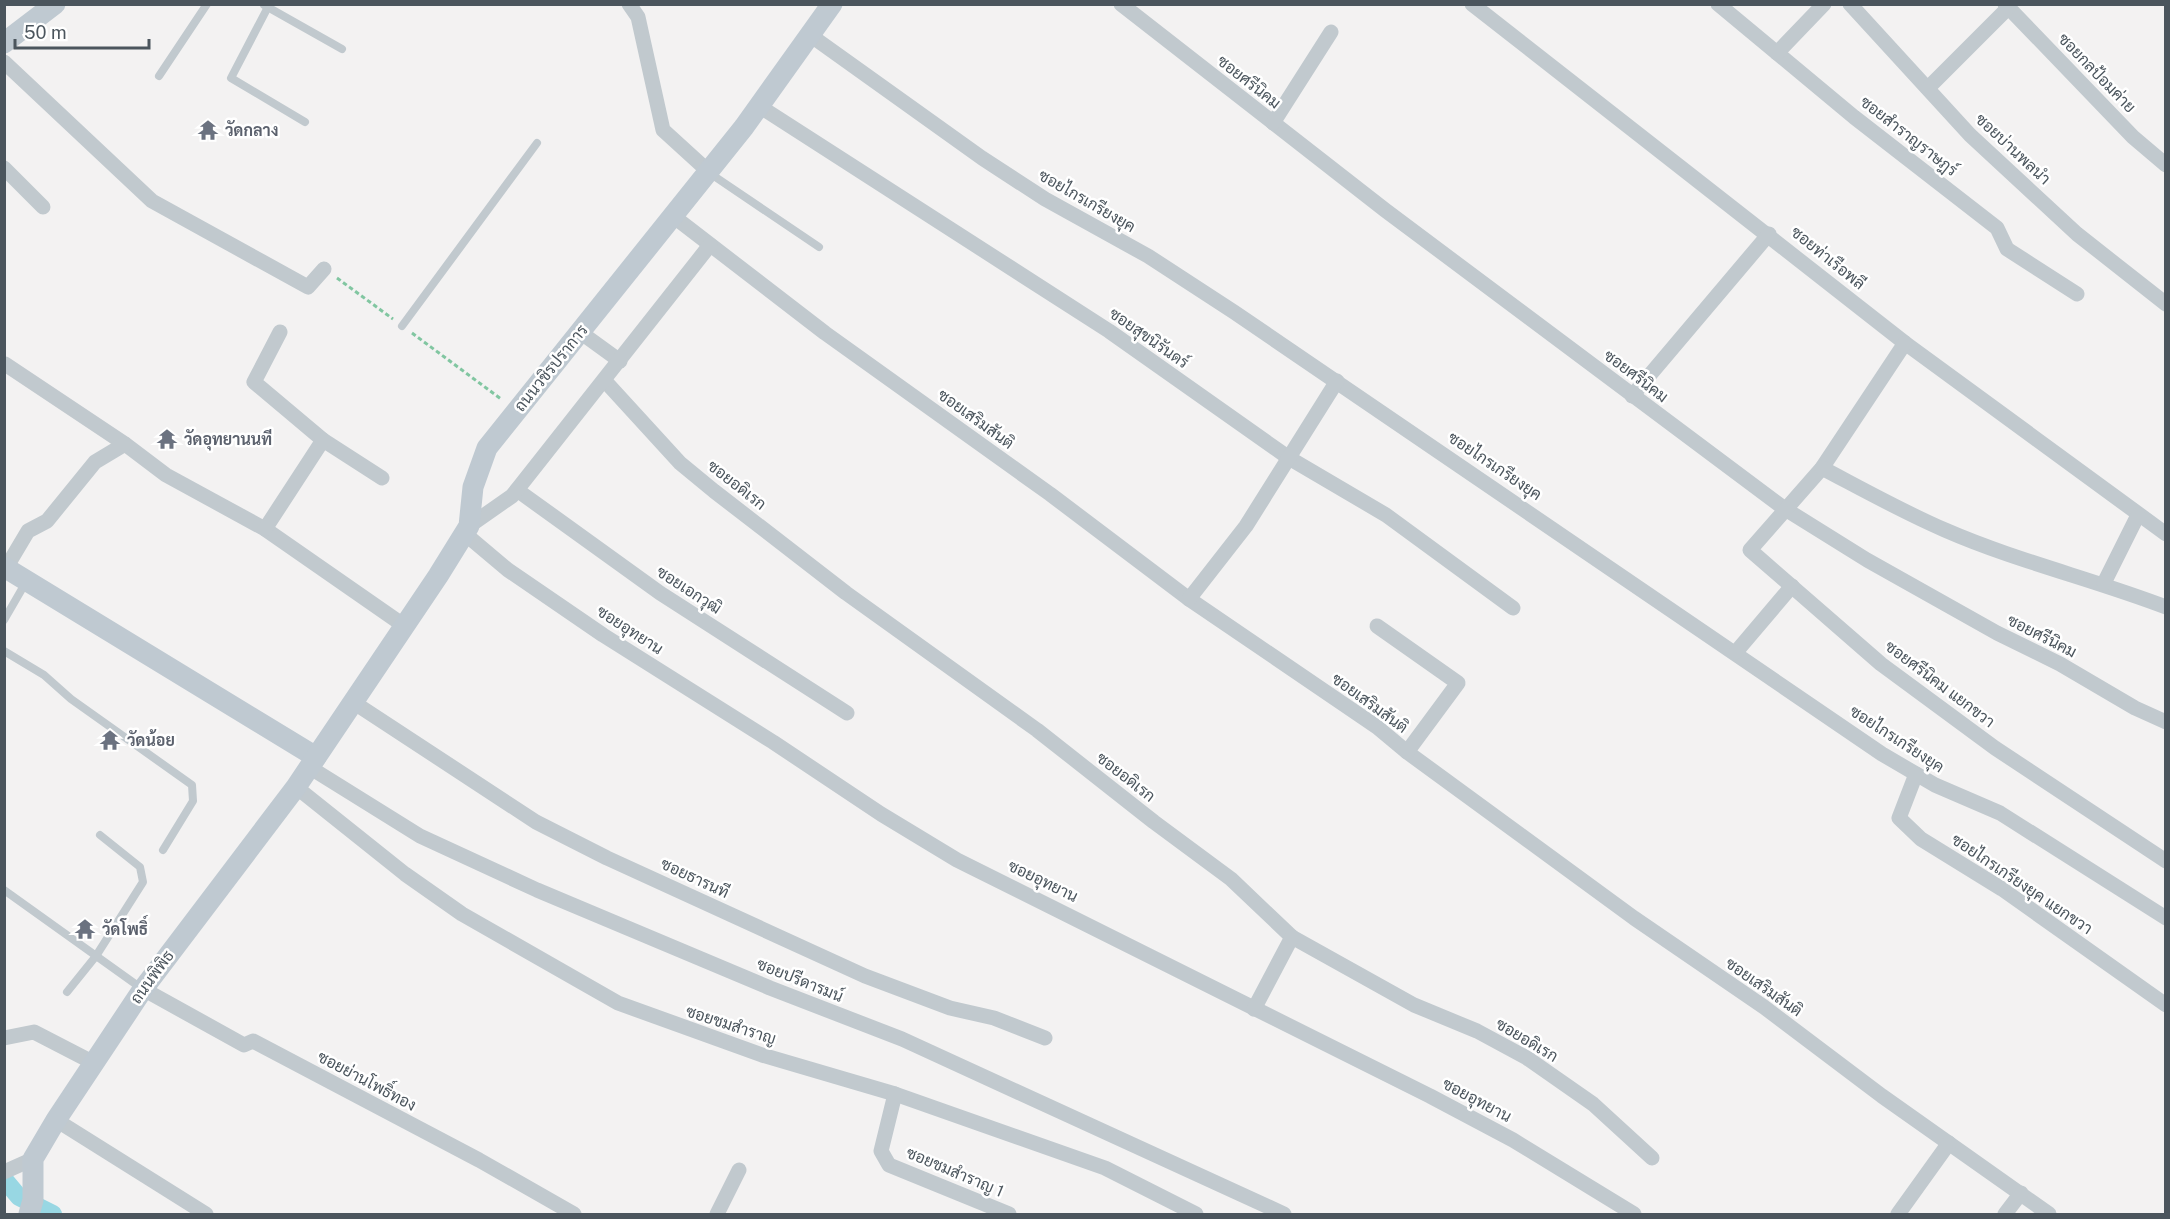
<svg xmlns="http://www.w3.org/2000/svg" width="2170" height="1219" viewBox="0 0 2170 1219" font-family="'Public Sans',Sarabun,sans-serif">
  <rect width="100%" height="100%" fill="#f3f2f2"/>
  <g fill="none" stroke-linecap="round" stroke-linejoin="round">
    <polyline stroke="#98d7e3" stroke-width="18" points="4,1179 19,1197 53,1214"/>
    <g stroke="#81c6a1" stroke-width="3" stroke-dasharray="4.5 3" stroke-linecap="butt">
      <polyline points="337,278 393,319"/>
      <polyline points="412,333 501,399"/>
    </g>
    <g stroke="#c1c9ce" stroke-width="8">
      <polyline points="264,5 342,49"/>
      <polyline points="268,7 231,78 305,122"/>
      <polyline points="159,76 207,4"/>
      <polyline points="708,172 819,247"/>
      <polyline points="402,326 537,143"/>
      <polyline points="4,620 26,582"/>
      <polyline points="4,651 44,675 71,699 192,785 193,801 163,850"/>
      <polyline points="4,890 141,988"/>
      <polyline points="67,992 96,956 143,882 140,867 100,835"/>
    </g>
    <g stroke="#c1c9ce" stroke-width="15">
      <polyline points="629,4 638,17 663,130 708,171"/>
      <polyline points="1121,4 1385,210 1785,509 1867,560 1997,633 2060,664 2135,708 2166,722"/>
      <polyline points="1472,4 1905,343 2166,534"/>
      <polyline points="1718,4 1854,117 1997,228 2007,249 2077,294"/>
      <polyline points="1850,4 1970,135 2077,234 2166,304"/>
      <polyline points="2005,4 2133,137 2166,165"/>
      <polyline points="810,35 982,158 1045,199 1148,256 1234,312 1882,754 1935,785 2000,813 2166,918"/>
      <polyline points="1777,53 1824,4"/>
      <polyline points="4,62 152,201 308,287 324,269"/>
      <polyline points="1928,88 2008,8"/>
      <polyline points="759,106 1109,331 1289,458 1386,515 1513,608"/>
      <polyline points="1273,123 1331,32"/>
      <polyline points="4,168 43,207"/>
      <polyline points="673,216 825,333 1050,494 1189,599 1377,727 1407,752 1634,918 1764,1007 1882,1096 2049,1214"/>
      <polyline points="280,332 254,382 323,440 382,478"/>
      <polyline points="580,332 620,361"/>
      <polyline points="1905,343 1822,468 1750,550 1881,664 1995,748 2166,861"/>
      <polyline points="5,364 125,444 166,475 265,529 406,627"/>
      <polyline points="605,381 680,463 714,491 846,593 1037,730 1154,822 1231,879 1292,937 1414,1005 1477,1031 1527,1058 1593,1104 1652,1158"/>
      <polyline points="1632,396 1769,234"/>
      <path d="M1822 468C1862 489 1903 512 1945 530 2016 561 2093 579 2166 607"/>
      <polyline points="517,490 660,593 847,713"/>
      <polyline points="469,526 512,496 710,245"/>
      <polyline points="265,529 323,440"/>
      <polyline points="464,533 508,570 603,635 773,742 881,814 957,860 1430,1096 1513,1140 1634,1214"/>
      <polyline points="6,568 28,531 47,521 95,462 125,444"/>
      <polyline points="2104,583 2138,515"/>
      <polyline points="1189,599 1246,526 1337,381"/>
      <polyline points="1377,626 1458,683 1407,752"/>
      <polyline points="1736,652 1792,586"/>
      <polyline points="353,702 536,822 607,858 865,976 950,1008 994,1018 1045,1038"/>
      <polyline points="309,767 420,836 537,890 770,988 902,1039 1284,1214"/>
      <polyline points="1916,774 1899,818 1921,839 2002,889 2166,1005"/>
      <polyline points="296,787 405,874 462,914 618,1003 762,1055 895,1094 1105,1168 1196,1214"/>
      <polyline points="143,989 244,1045 253,1041 479,1160 574,1214"/>
      <polyline points="1254,1009 1292,937"/>
      <polyline points="4,1038 34,1032 94,1063"/>
      <polyline points="895,1094 881,1151 889,1165 1009,1214"/>
      <polyline points="56,1120 206,1214"/>
      <polyline points="4,1172 33,1159"/>
      <polyline points="717,1214 739,1170"/>
      <polyline points="1898,1214 1949,1143"/>
      <polyline points="2005,1214 2021,1193"/>
    </g>
    <g stroke="#bfc9d1" stroke-width="21">
      <polyline points="4,43 55,4"/>
      <polyline points="4,567 316,757"/>
      <polyline points="29,1214 33,1200 33,1159 56,1120 143,989 296,787 438,576 469,526 473,487 487,448 744,127 832,4"/>
    </g>
  </g>
  <defs>
    <g id="temple-bare" transform="scale(1.62)"><path d="M0-6L5-2H3V0L6.5 2.5H4V6H1.5V3h-3V6H-4V2.5H-6.5L-3 0V-2H-5Z" fill="#6b7280" stroke="#fff" stroke-width="2.5" paint-order="stroke"/></g>
  </defs>
  <g fill-rule="evenodd">
    <use href="#temple-bare" x="208" y="130"/>
    <use href="#temple-bare" x="167" y="439"/>
    <use href="#temple-bare" x="110" y="740"/>
    <use href="#temple-bare" x="85" y="929"/>
  </g>
  <g text-anchor="middle" dominant-baseline="central" stroke-width="5" stroke-linejoin="round" paint-order="stroke">
    <g font-size="16" fill="#4b555d" stroke="#fff">
      <text transform="translate(2097 73) rotate(46)">ซอยกลป้อมค่าย</text>
      <text transform="translate(1249 82) rotate(38)">ซอยศรีนิคม</text>
      <text transform="translate(1909 136) rotate(38)">ซอยสำราญราษฎร์</text>
      <text transform="translate(2013 149) rotate(43)">ซอยบ่านพลนำ</text>
      <text transform="translate(1087 201) rotate(30)">ซอยไกรเกรียงยุค</text>
      <text transform="translate(1828 258) rotate(39)">ซอยท่าเรือพลี</text>
      <text transform="translate(1149 338) rotate(35)">ซอยสุขนิรันดร์</text>
      <text transform="translate(551 368) rotate(-51)">ถนนวชิรปราการ</text>
      <text transform="translate(1636 376) rotate(37)">ซอยศรีนิคม</text>
      <text transform="translate(976 419) rotate(36)">ซอยเสริมสันติ</text>
      <text transform="translate(1495 466) rotate(34)">ซอยไกรเกรียงยุค</text>
      <text transform="translate(737 485) rotate(38)">ซอยอดิเรก</text>
      <text transform="translate(689 590) rotate(33)">ซอยเอกวุฒิ</text>
      <text transform="translate(630 630) rotate(33)">ซอยอุทยาน</text>
      <text transform="translate(2042 636) rotate(27)">ซอยศรีนิคม</text>
      <text transform="translate(1940 684) rotate(37)">ซอยศรีนิคม แยกขวา</text>
      <text transform="translate(1370 703) rotate(36)">ซอยเสริมสันติ</text>
      <text transform="translate(1897 739) rotate(33)">ซอยไกรเกรียงยุค</text>
      <text transform="translate(1126 777) rotate(38)">ซอยอดิเรก</text>
      <text transform="translate(695 878) rotate(25)">ซอยธารนที</text>
      <text transform="translate(1043 881) rotate(26)">ซอยอุทยาน</text>
      <text transform="translate(2022 884) rotate(34)">ซอยไกรเกรียงยุค แยกขวา</text>
      <text transform="translate(152 977) rotate(-54)">ถนนพิพิธ</text>
      <text transform="translate(800 980) rotate(22)">ซอยปรีดารมน์</text>
      <text transform="translate(1764 987) rotate(35)">ซอยเสริมสันติ</text>
      <text transform="translate(731 1025) rotate(18)">ซอยชมสำราญ</text>
      <text transform="translate(1527 1040) rotate(31)">ซอยอดิเรก</text>
      <text transform="translate(367 1081) rotate(28)">ซอยย่านโพธิ์ทอง</text>
      <text transform="translate(1477 1100) rotate(28)">ซอยอุทยาน</text>
      <text transform="translate(955 1172) rotate(23)">ซอยชมสำราญ 1</text>
    </g>
    <g font-size="16" font-weight="bold" fill="#5b616d" stroke="#fff" text-anchor="start">
      <text x="225" y="130">วัดกลาง</text>
      <text x="184" y="439">วัดอุทยานนที</text>
      <text x="127" y="740">วัดน้อย</text>
      <text x="102" y="929">วัดโพธิ์</text>
    </g>
  </g>
  <rect width="2170" height="1219" fill="none" stroke="#4b555d" stroke-width="12"/>
  <path d="M15 39v9h134v-9" fill="none" stroke="#4b555d" stroke-width="3"/>
  <text x="24" y="39" font-size="18" fill="#4b555d" stroke="#ffffff" stroke-width="4.5" paint-order="stroke">50 m</text>
</svg>
